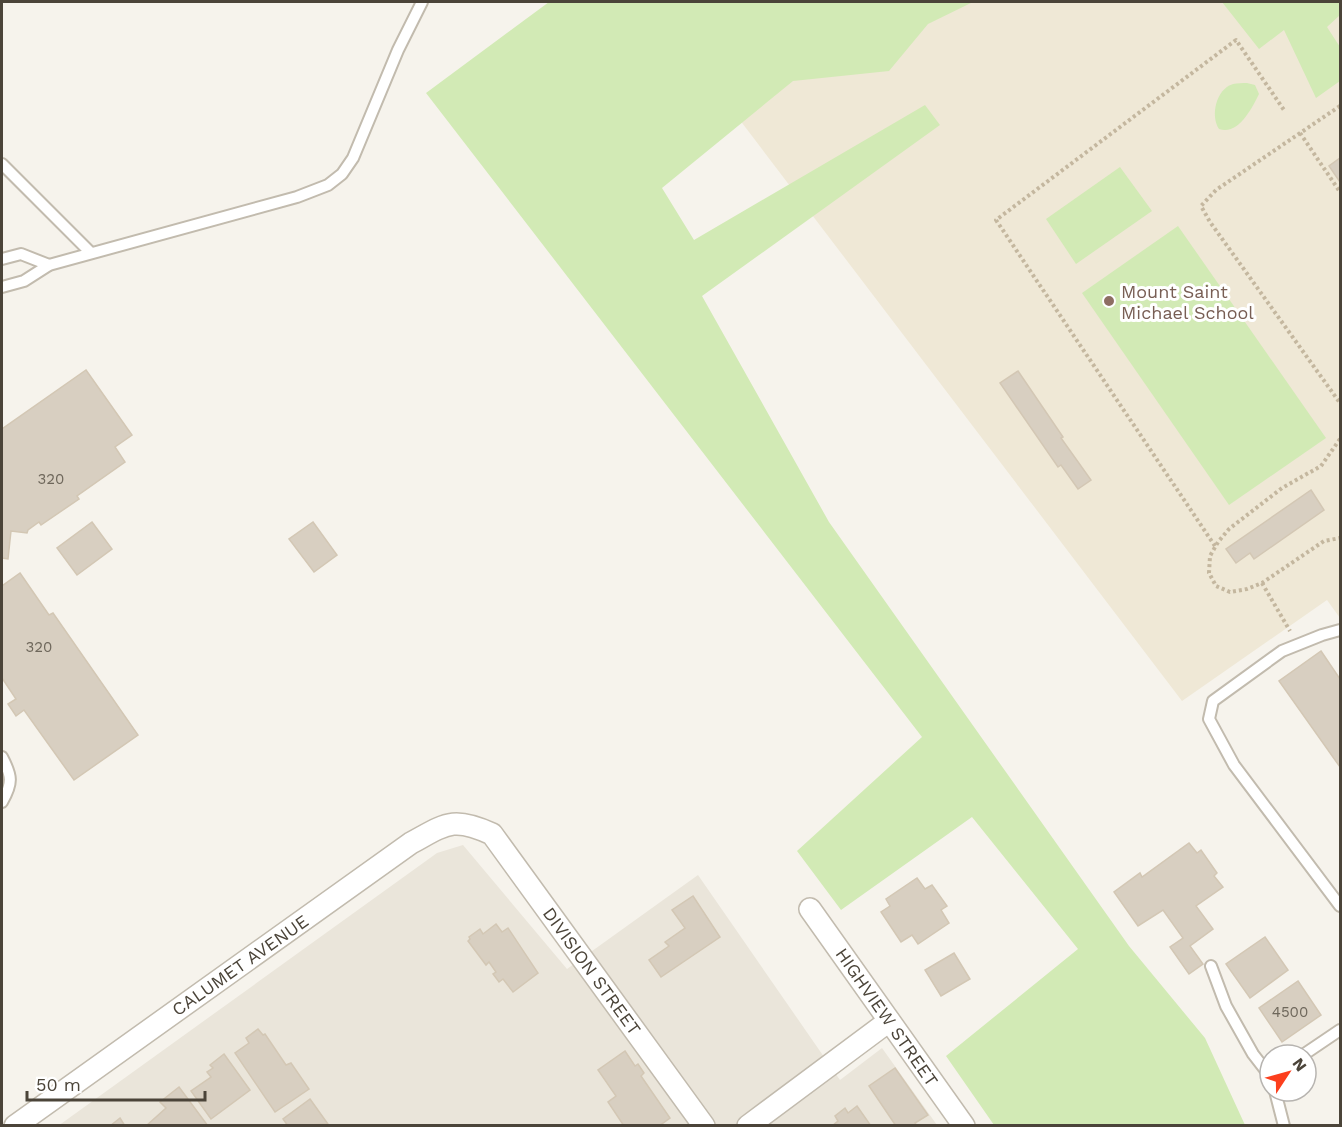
<svg xmlns="http://www.w3.org/2000/svg" width="1342" height="1127" viewBox="0 0 1342 1127" font-family="'Work Sans',sans-serif">
  <rect width="100%" height="100%" fill="#f6f3ec"/>
  <polygon fill="#eae5da" points="463,845 567,969 698,875 840,1080 882,1048 937,1125 58,1126 437,853"/>
  <polygon fill="#efe8d6" points="650,2 1340,2 1340,618 1327,600 1182,701"/>
  <g fill="#d2eab5">
    <polygon points="549,2 973,2 928,24 889,71 793,81 662,188 694,240 925,105 940,125 702,296 829,522 1129,946 1205,1038 1245,1125 994,1125 946,1056 1078,949 972,817 841,910 797,851 922,737 426,93"/>
    <polygon points="1222,2 1340,2 1340,15 1327,27 1340,47 1340,81 1316,98 1284,30 1259,49"/>
    <path d="M1247 83 1255 85 1259 94C1252 108 1238 136 1219 129 1210 116 1216 89 1233 84 1237 83 1243 83 1247 83Z"/>
    <polygon points="1120,167 1152,211 1076,264 1046,219"/>
    <polygon points="1178,226 1326,438 1229,505 1082,293"/>
  </g>
  <g fill="#d8cfc1" stroke="#d3c7b4" stroke-width="1.5">
    <polygon points="1340,158 1340,182 1329,166"/>
    <polygon points="86,370 132,435 115,447 125,462 77,496 79,499 41,525 39,522 28,530 27,533 11,531 8,559 2,558 2,429"/>
    <polygon points="1018,371 1063,437 1061,438 1091,480 1078,489 1061,465 1058,467 1000,383"/>
    <polygon points="1311,490 1324,510 1254,559 1250,553 1236,563 1226,549"/>
    <polygon points="92,522 112,549 77,575 57,548"/>
    <polygon points="313,522 337,555 314,572 289,539"/>
    <polygon points="20,573 49,615 53,613 138,735 74,780 24,710 16,716 8,704 16,699 2,678 2,586"/>
    <polygon points="1321,651 1340,679 1340,767 1279,681"/>
    <polygon points="1189,843 1197,853 1201,850 1217,873 1214,876 1223,887 1196,906 1213,929 1190,946 1203,964 1189,974 1170,947 1183,938 1163,910 1138,926 1114,892 1140,873 1142,877"/>
    <polygon points="917,878 925,889 932,885 947,906 941,910 949,923 918,944 912,935 901,942 881,912 890,906 886,899"/>
    <polygon points="693,896 720,937 661,977 649,960 669,946 665,942 685,928 672,910"/>
    <polygon points="496,924 502,932 508,928 538,973 513,992 503,979 499,982 493,974 496,972 489,962 486,965 468,941 470,939 469,937 480,929 483,934"/>
    <polygon points="1265,937 1288,970 1250,998 1226,964"/>
    <polygon points="954,953 970,979 941,996 925,970"/>
    <polygon points="1298,981 1321,1015 1282,1042 1259,1008"/>
    <polygon points="258,1029 263,1035 265,1034 286,1065 291,1063 309,1089 275,1112 235,1053 249,1043 246,1038"/>
    <polygon points="625,1051 635,1066 638,1064 644,1073 641,1076 670,1118 659,1126 624,1126 608,1102 616,1096 598,1070"/>
    <polygon points="224,1054 250,1090 211,1119 191,1091 211,1077 207,1072 213,1068 210,1065"/>
    <polygon points="895,1068 928,1115 915,1123 917,1126 896,1126 869,1086"/>
    <polygon points="179,1087 208,1126 146,1126 166,1108 160,1102"/>
    <polygon points="310,1099 328,1124 288,1126 283,1119"/>
    <polygon points="857,1106 871,1126 832,1126 838,1121 835,1116 845,1108 848,1113"/>
    <polygon points="120,1118 125,1126 110,1126"/>
  </g>
  <g fill="none" stroke-linecap="round" stroke-linejoin="round">
    <g stroke="#c2bbae" stroke-width="14">
      <g id="lane">
        <polyline points="2,164 91,253"/>
        <polyline points="2,259 21,254 49,265"/>
        <polyline points="2,287 24,281 49,265 297,197 328,185 342,174 353,158 398,50 422,2"/>
        <polyline points="1340,630 1322,635 1282,651 1213,701 1209,719 1234,765 1340,906"/>
        <path d="M2 757C12 776 13 783 2 802"/>
        <polyline points="1211,966 1226,1006 1253,1054 1270,1076"/>
        <polyline points="1303,1055 1340,1030"/>
        <polyline points="1275,1091 1284,1126"/>
      </g>
    </g>
    <g stroke="#c2bbae" stroke-width="24">
      <g id="street">
        <polyline points="810,909 964,1126"/>
        <path d="M15 1126 411 843C446 824 453 816 492 834L704 1126"/>
        <polyline points="748,1126 889,1021"/>
      </g>
    </g>
    <g stroke="#c4b79f" stroke-width="4" stroke-dasharray="3 3" stroke-linecap="butt">
      <polyline points="1340,106 1216,190 1201,206 1210,222 1340,403"/>
      <polyline points="1300,133 1340,192"/>
      <polyline points="1340,439 1321,466 1282,488 1229,529 1218,542 1210,556 1209,573 1216,586 1230,592 1247,589 1262,583 1324,541 1340,538"/>
      <polyline points="1215,546 996,220 1236,40 1284,110"/>
      <polyline points="1262,583 1290,631"/>
    </g>
    <use href="#lane" stroke="#fff" stroke-width="10"/>
    <use href="#street" stroke="#fff" stroke-width="21"/>
  </g>
  <circle fill="#8d6e63" stroke="#fff" stroke-width="2" cx="1109" cy="301" r="6"/>
  <g text-anchor="middle" dominant-baseline="central" stroke-width="6" stroke-linejoin="round" paint-order="stroke">
    <g font-size="15" fill="#6e675b">
      <text x="51" y="479">320</text>
      <text x="39" y="647">320</text>
      <text x="1290" y="1012">4500</text>
    </g>
    <g font-size="18" fill="#785e54" stroke="#fff" text-anchor="start">
      <text x="1121" y="291">Mount Saint<tspan x="1121" dy="21">Michael School</tspan></text>
    </g>
    <g font-size="18" fill="#4b4439" stroke="#fff">
      <text transform="translate(240 965) rotate(-35)">CALUMET AVENUE</text>
      <text transform="translate(592 971) rotate(54)">DIVISION STREET</text>
      <text transform="translate(887 1017) rotate(55)">HIGHVIEW STREET</text>
    </g>
  </g>
  <rect width="1342" height="1127" fill="none" stroke="#4b4439" stroke-width="6"/>
  <g transform="translate(1288 1073) rotate(54)"><circle r="28" fill="#ffffff" stroke="#b7b4b0" stroke-width="1.5"/>
  <path d="M0-4.5L10 22L0 15L-10 22Z" fill="#fc3f1d"/>
  <text y="-9" font-size="16" font-weight="bold" text-anchor="middle" fill="#4b4439">N</text>
  </g>
  <path d="M27 1091v9h178v-9" fill="none" stroke="#4b4439" stroke-width="3"/>
  <text x="36" y="1091" font-size="18" fill="#4b4439" stroke="#ffffff" stroke-width="4.5" paint-order="stroke">50 m</text>
</svg>
